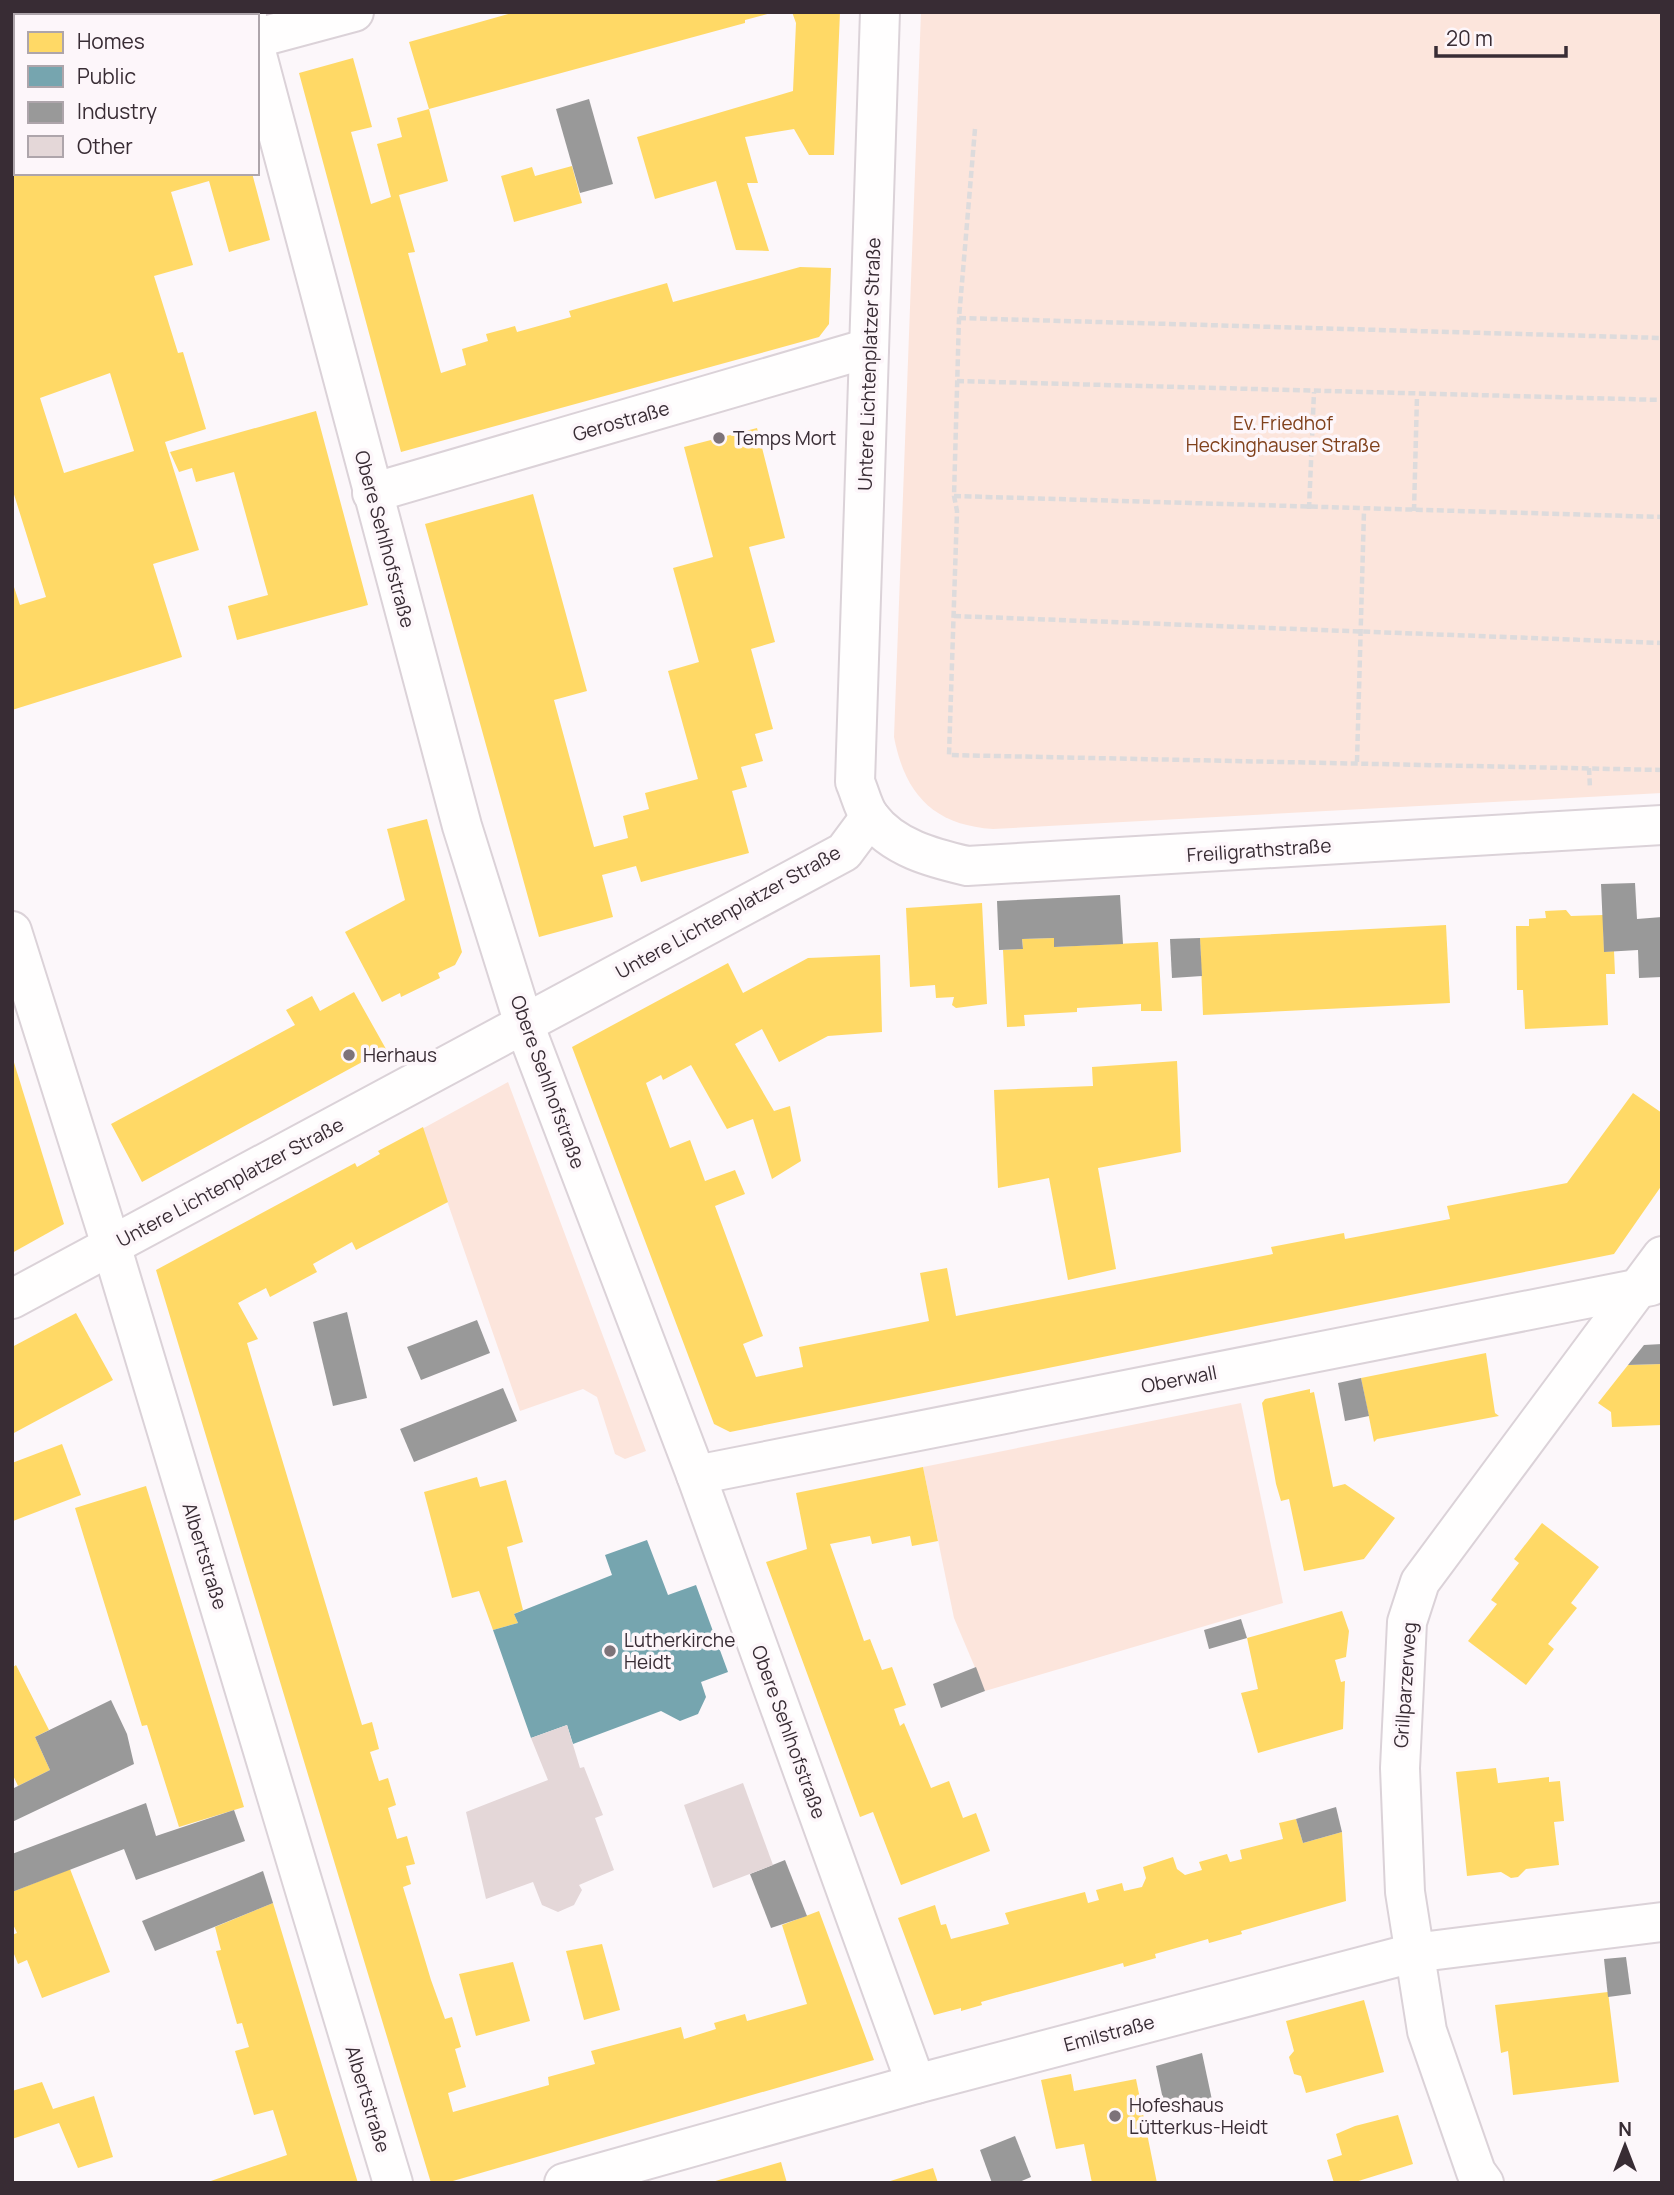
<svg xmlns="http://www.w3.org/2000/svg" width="1674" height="2195" viewBox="0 0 1674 2195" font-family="Manrope,sans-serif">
  <rect width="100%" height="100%" fill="#fcf7fa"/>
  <g fill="#fce5dc">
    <path d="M921 12H1662V793L993 829C933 825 905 794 894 737Z"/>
    <polygon points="508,1082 646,1451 625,1459 615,1454 597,1397 583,1389 520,1411 422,1129"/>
    <polygon points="1241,1403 1283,1603 985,1691 954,1618 923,1467"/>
  </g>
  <g fill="#ffd966" fill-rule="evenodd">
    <polygon points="12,12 178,12 178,13 169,16 16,16 16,58 12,59"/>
    <polygon points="515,12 771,13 745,20 745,23 429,109 448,181 399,195 415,252 408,253 441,373 466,365 462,349 488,341 486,334 515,326 517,332 571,317 569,311 667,283 673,302 800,267 831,268 829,324 819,337 401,452 299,73 353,58 372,127 351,132 371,204 391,197 377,144 402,137 397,118 429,109 409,42"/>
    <polygon points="792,12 840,12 834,155 809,155 794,129 745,137 758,183 747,183 769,251 736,250 716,181 655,199 637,137 793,91 796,23"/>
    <path d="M16 153V173H252L270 240 229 252 209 181 171 192 193 265 154 276 178 353 183 352 206 429 165 442 199 550 153 564 182 657 12 710V581L20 605 46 597 12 488V154ZM110 373 134 451 64 473 40 398Z"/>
    <polygon points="572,166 582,203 514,222 501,176 532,167 535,176"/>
    <polygon points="316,411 368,605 237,640 228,606 268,595 234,472 196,482 192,468 179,472 170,452"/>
    <polygon points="757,428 785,538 749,547 775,642 751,649 773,729 755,734 763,761 741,767 747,787 732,791 749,853 641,882 636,866 602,875 613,917 539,937 425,524 533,494 587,691 554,700 594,847 628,838 623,816 649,809 645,793 698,779 668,671 699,662 673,568 713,557 684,447"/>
    <polygon points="427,819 462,952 455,965 438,973 440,978 401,997 400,993 382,1002 345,932 405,900 387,829"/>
    <polygon points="982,903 987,1004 956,1008 952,1005 954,997 936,998 935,985 910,987 906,908"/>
    <polygon points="1566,910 1571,916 1603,915 1604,952 1614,951 1615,974 1606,974 1608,1025 1525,1029 1523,990 1517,990 1516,926 1529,926 1529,919 1546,918 1545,911"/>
    <polygon points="1446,925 1450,1003 1203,1015 1200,938"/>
    <polygon points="1054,938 1054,947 1158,942 1162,1011 1141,1011 1141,1004 1077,1008 1077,1012 1024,1015 1025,1026 1007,1027 1003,950 1023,949 1022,939"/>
    <polygon points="880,955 882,1032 828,1036 779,1062 762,1029 735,1044 774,1111 790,1106 801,1161 772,1179 753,1119 727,1129 691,1065 663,1080 661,1075 646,1083 670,1148 690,1140 705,1181 735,1170 745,1194 715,1206 763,1336 743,1344 756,1377 803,1367 799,1347 929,1321 920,1273 947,1268 956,1316 1273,1254 1271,1247 1344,1233 1345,1239 1450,1219 1447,1206 1567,1183 1633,1093 1662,1113 1662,1185 1614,1254 730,1432 714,1424 572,1047 728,963 743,993 808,958"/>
    <polygon points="354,992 386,1049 142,1182 111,1124 295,1025 286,1010 312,996 320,1011"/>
    <polygon points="12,1056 64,1224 12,1253"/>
    <polygon points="1177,1061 1181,1152 1098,1168 1116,1269 1068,1280 1049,1178 998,1188 994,1090 1093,1086 1092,1067"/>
    <polygon points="423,1127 448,1202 356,1250 352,1242 313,1264 317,1272 270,1297 266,1288 238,1303 258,1339 247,1343 362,1725 372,1722 379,1749 370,1752 379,1781 388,1778 396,1805 388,1808 397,1839 407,1836 415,1864 406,1866 411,1884 403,1887 431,1980 445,2019 452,2017 461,2047 455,2049 466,2087 448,2093 453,2112 549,2085 548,2077 595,2064 591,2051 681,2027 684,2039 716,2029 714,2023 745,2014 747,2021 807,2004 782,1925 819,1911 874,2060 446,2183 431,2183 156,1270 355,1163 357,1167 380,1154 378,1151"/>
    <polygon points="76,1313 113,1380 12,1434 12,1347"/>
    <polygon points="1486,1353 1495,1413 1499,1416 1377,1439 1374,1442 1361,1378"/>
    <polygon points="1662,1364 1662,1425 1612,1427 1611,1412 1598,1403 1628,1365"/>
    <polygon points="1310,1389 1310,1393 1314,1392 1333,1487 1345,1484 1395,1518 1364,1559 1304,1571 1289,1499 1281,1501 1276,1484 1262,1403 1265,1399"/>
    <polygon points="62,1444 81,1495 13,1521 12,1463"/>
    <polygon points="923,1467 938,1541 912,1546 910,1536 872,1544 870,1536 830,1544 864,1641 870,1639 882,1670 892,1667 906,1705 894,1709 900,1726 904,1723 931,1788 949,1781 963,1818 976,1813 990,1851 901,1885 873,1812 860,1817 766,1562 807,1549 796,1493"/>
    <polygon points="477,1477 480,1487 506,1480 523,1542 507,1547 523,1610 514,1614 518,1623 493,1630 479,1591 452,1598 424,1492"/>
    <polygon points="146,1486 244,1807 179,1827 147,1725 142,1726 75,1508"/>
    <polygon points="1542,1523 1599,1567 1571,1603 1577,1608 1548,1644 1554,1649 1526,1685 1468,1641 1497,1604 1491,1600 1519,1563 1514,1559"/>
    <polygon points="1342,1611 1349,1631 1346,1657 1335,1660 1341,1682 1345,1681 1343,1729 1258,1753 1241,1693 1258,1689 1247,1638"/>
    <polygon points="16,1665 49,1730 35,1737 50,1770 18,1786 12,1773 12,1668"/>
    <polygon points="1496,1768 1498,1783 1549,1777 1549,1782 1560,1781 1564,1821 1554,1822 1559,1865 1526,1869 1518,1877 1511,1878 1501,1872 1467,1876 1456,1772"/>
    <polygon points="1296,1819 1303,1843 1342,1832 1346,1901 1241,1931 1242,1934 1209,1943 1208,1939 1155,1954 1156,1958 1124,1967 1123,1963 981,2002 982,2005 961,2011 961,2008 934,2015 898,1918 935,1905 941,1925 946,1924 951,1939 1009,1924 1005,1913 1085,1892 1088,1903 1099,1900 1096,1890 1122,1883 1124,1891 1142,1887 1146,1878 1143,1867 1173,1857 1177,1869 1185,1875 1202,1870 1199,1862 1227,1854 1230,1862 1242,1859 1240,1850 1283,1839 1279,1823"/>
    <polygon points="70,1869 110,1972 42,1998 27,1960 18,1964 12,1949 12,1935 17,1933 12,1922 12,1892"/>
    <polygon points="273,1903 330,2092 358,2183 205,2183 287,2155 273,2110 254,2115 235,2051 249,2047 242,2023 237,2024 216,1951 221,1950 215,1927"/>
    <polygon points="602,1944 620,2010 584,2020 566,1951"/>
    <polygon points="513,1962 530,2021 476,2036 459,1974"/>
    <polygon points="1608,1992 1619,2082 1513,2095 1508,2051 1501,2053 1495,2005"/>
    <polygon points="1364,2000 1384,2072 1306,2093 1301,2076 1294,2074 1289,2057 1294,2051 1286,2021"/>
    <polygon points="1071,2074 1074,2091 1136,2079 1157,2183 1092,2183 1084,2144 1056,2149 1041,2080"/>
    <polygon points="42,2082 53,2109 94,2096 113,2157 78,2168 59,2123 12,2139 12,2091"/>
    <polygon points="1398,2115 1413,2164 1352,2183 1334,2183 1327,2160 1342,2155 1336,2134 1355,2126"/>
    <polygon points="781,2162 787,2183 712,2183 712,2182"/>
    <polygon points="933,2168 938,2183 887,2183 887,2182"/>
  </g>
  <polygon fill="#76a5af" points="647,1540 668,1595 696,1585 728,1672 701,1682 706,1697 698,1714 680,1721 661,1711 573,1744 567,1725 531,1738 493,1630 518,1623 514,1614 612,1575 605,1555"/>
  <g fill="#999">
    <polygon points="589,99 613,184 580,193 556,109"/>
    <polygon points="1635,883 1637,919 1662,917 1662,977 1639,978 1638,950 1604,952 1601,884"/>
    <polygon points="1120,895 1123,944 1054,947 1054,938 1022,939 1023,949 999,950 997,901"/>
    <polygon points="1200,938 1202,976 1172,978 1170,939"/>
    <polygon points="347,1312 367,1398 333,1406 313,1322"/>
    <polygon points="477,1320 490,1353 421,1380 407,1347"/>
    <polygon points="1662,1344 1662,1364 1628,1365 1644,1345"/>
    <polygon points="1361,1378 1369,1416 1345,1421 1338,1383"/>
    <polygon points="503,1388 517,1421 414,1462 400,1429"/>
    <polygon points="1241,1619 1247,1638 1209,1649 1204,1630"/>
    <polygon points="976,1667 985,1691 941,1708 933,1684"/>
    <polygon points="111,1700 127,1734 134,1764 12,1822 12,1789 50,1770 35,1737"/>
    <polygon points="146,1803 156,1836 234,1810 245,1841 136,1880 124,1849 12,1892 12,1854"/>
    <polygon points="1336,1807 1342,1832 1303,1843 1296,1819"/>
    <polygon points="785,1860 807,1916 771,1928 750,1874"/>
    <polygon points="263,1871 273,1903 155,1951 142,1921"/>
    <polygon points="1626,1957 1631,1994 1608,1997 1604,1959"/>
    <polygon points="1202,2053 1212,2100 1165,2109 1156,2066"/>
    <polygon points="1015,2136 1031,2177 1017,2183 992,2183 980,2150"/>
  </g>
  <g fill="#e4d7d8">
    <polygon points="567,1725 580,1768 584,1767 603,1815 595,1818 614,1870 579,1885 582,1890 574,1905 558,1912 542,1905 533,1882 486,1899 466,1812 548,1780 531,1738"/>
    <polygon points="743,1783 773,1865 713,1888 684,1805"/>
  </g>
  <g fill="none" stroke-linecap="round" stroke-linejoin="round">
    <g stroke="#dbd2d8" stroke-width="42">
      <g id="street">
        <polyline points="246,12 247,16"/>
        <polyline points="257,55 462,826 524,1024 696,1475 916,2084"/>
        <polyline points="372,493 869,348"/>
        <polyline points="12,931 111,1245 393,2183"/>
        <polyline points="696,1475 1651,1286"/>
        <polyline points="564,2183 916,2084 1413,1953 1662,1922"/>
        <polyline points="1484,2183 1476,2172 1427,2031 1405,1892 1400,1768 1407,1622 1420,1582 1662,1256"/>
      </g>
    </g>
    <g stroke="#dbd2d8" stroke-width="42">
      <g id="secondary">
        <path d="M880 12 855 782C860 793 863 808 870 817 893 848 933 858 967 866L1662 825"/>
        <polyline points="257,38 354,12"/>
        <polyline points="12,106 16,105"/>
        <polyline points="12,1299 844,852 870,817"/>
      </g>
    </g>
    <g stroke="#dddbdc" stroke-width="4.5" stroke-dasharray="7 3.5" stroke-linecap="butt">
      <polyline points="975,129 959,318 954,496 957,511 949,755 1662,770"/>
      <polyline points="959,318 1662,338"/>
      <polyline points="957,381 1662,400"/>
      <polyline points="954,496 1662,517"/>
      <polyline points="1309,509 1314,392"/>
      <polyline points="1414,511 1417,396"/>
      <polyline points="954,616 1662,643"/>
      <polyline points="1357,762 1364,511"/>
      <polyline points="1589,768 1590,788"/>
    </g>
    <use href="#street" stroke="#fffefe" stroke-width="38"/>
    <use href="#secondary" stroke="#fffefe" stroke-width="38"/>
  </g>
  <g fill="#7d7379" stroke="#fdf6fa" stroke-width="2.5">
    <circle cx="719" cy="438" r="7"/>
    <circle cx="349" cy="1055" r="7"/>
    <circle cx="610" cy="1651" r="7"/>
    <circle cx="1115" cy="2116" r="7"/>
  </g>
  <g text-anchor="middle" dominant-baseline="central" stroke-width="7" stroke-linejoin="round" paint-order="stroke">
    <g font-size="19" fill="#382c34" stroke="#fdf6fa">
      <text transform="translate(869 364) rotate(-88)">Untere Lichtenplatzer Straße</text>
      <text transform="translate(621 421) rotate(-16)">Gerostraße</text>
      <text transform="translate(385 539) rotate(75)">Obere Sehlhofstraße</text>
      <text transform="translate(1259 850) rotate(-4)">Freiligrathstraße</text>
      <text transform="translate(728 912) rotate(-29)">Untere Lichtenplatzer Straße</text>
      <text transform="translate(548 1082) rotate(70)">Obere Sehlhofstraße</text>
      <text transform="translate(230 1182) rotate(-28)">Untere Lichtenplatzer Straße</text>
      <text transform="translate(1179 1379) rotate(-11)">Oberwall</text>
      <text transform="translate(205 1556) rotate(73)">Albertstraße</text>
      <text transform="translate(1405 1685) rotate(-86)">Grillparzerweg</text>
      <text transform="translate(789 1732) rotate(70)">Obere Sehlhofstraße</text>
      <text transform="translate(1109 2033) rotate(-15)">Emilstraße</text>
      <text transform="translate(368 2099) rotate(73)">Albertstraße</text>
    </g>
    <g font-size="19" fill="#80411c" stroke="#fdf6fa">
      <text x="1283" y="423">Ev. Friedhof<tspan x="1283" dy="22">Heckinghauser Straße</tspan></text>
    </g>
    <g font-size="19" fill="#382c34" stroke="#fdf6fa" text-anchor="start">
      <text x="733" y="438">Temps Mort</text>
      <text x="363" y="1055">Herhaus</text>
      <text x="624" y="1640">Lutherkirche<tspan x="624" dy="22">Heidt</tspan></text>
      <text x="1129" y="2105">Hofeshaus<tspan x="1129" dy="22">Lütterkus-Heidt</tspan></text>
    </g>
  </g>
  <rect width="1674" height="2195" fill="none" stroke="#382c34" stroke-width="28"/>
  <rect x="14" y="14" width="245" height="161" fill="#fdf6fa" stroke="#aea5ab" stroke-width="2"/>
  <rect x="28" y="32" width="35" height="21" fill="#ffd966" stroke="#aea5ab" stroke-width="2"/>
  <text x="77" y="49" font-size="21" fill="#382c34">Homes</text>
  <rect x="28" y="66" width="35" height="21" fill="#76a5af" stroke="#aea5ab" stroke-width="2"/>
  <text x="77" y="84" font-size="21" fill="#382c34">Public</text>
  <rect x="28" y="102" width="35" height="21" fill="#999999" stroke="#aea5ab" stroke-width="2"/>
  <text x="77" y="119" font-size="21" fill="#382c34">Industry</text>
  <rect x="28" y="136" width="35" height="21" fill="#e4d7d8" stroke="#aea5ab" stroke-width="2"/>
  <text x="77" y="154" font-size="21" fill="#382c34">Other</text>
  <g transform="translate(1625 2146)" stroke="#fdf6fa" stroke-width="5" paint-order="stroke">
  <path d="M0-5L12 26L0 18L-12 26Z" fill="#382c34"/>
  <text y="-10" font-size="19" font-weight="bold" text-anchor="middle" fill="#382c34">N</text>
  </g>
  <path d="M1436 46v10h130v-10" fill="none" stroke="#382c34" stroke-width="3.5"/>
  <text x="1446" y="46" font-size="21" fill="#382c34" stroke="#fdf6fa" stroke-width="5" paint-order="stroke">20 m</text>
</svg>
